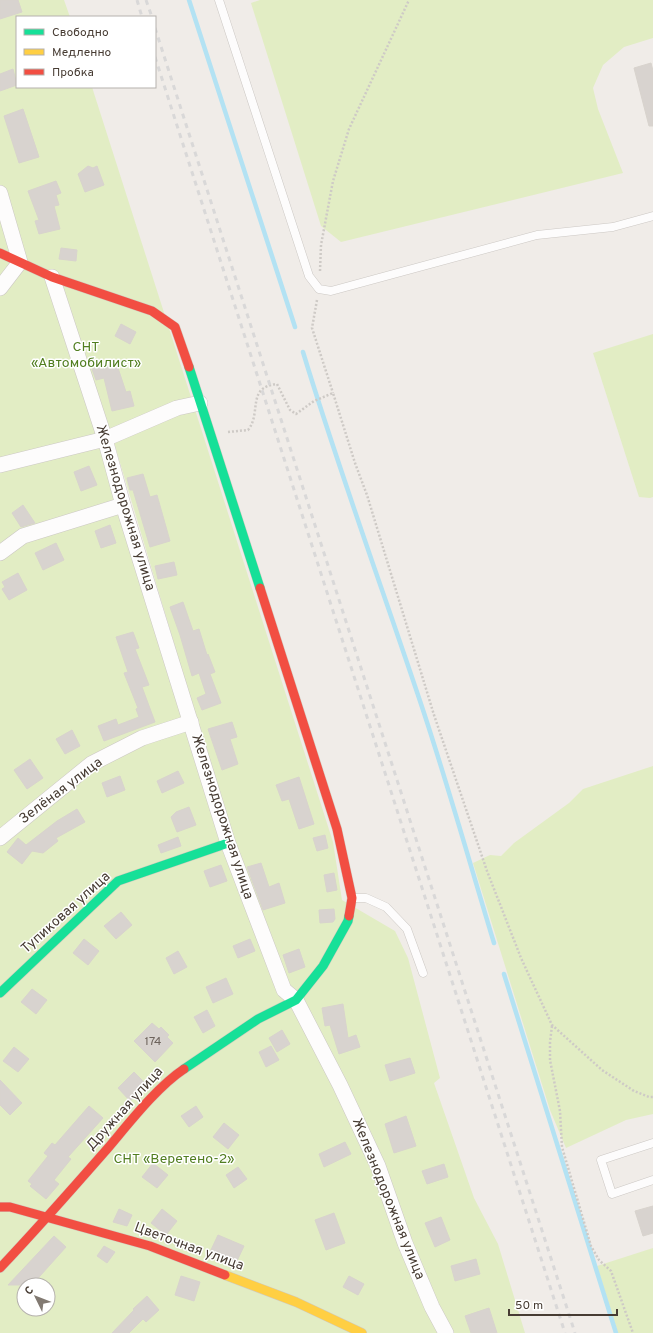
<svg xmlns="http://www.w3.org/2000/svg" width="653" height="1333" viewBox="0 0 653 1333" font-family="Overpass,sans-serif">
  <rect width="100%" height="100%" fill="#f0ece8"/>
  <g fill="#e2edc4" fill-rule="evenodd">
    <path d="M0 0H64L70 17H17V87H92L333 842 342 900 395 931 408 958 440 1078 434 1083 474 1198 498 1244 525 1333H0ZM106 440 115 446 237 854ZM24 1285H48V1309H24Z"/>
    <polygon points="260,0 653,0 653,38 624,47 603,65 593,88 598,109 623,173 341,242 321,226 251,3"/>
    <polygon points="653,334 653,497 650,498 639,497 593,353"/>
    <polygon points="653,766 653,1114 626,1120 566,1148 550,1110 473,863 490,855 501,856 514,843 569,803 583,789"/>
    <polygon points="653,1248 653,1333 618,1333 597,1266"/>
  </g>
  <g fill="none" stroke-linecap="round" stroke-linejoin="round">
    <g stroke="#b3e2f3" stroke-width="4.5">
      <polyline points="189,0 295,327"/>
      <path d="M303 352C340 474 384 593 424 713 449 789 471 867 494 943"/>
      <polyline points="504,974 616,1333"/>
    </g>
  </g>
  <g fill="#d8d3cf" stroke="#d8d3cd">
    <polygon points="0,0 18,0 22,12 0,19"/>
    <polygon points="651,63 653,71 653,126 649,126 634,68"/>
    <polygon points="13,69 17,85 0,91 0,74"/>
    <polygon points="23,109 39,157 19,163 4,116"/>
    <polygon points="88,166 93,168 97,166 104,185 85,192 78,174"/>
    <polygon points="56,181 61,193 56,195 59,205 54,206 60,229 39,234 35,221 39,220 28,191"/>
    <polygon points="61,248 77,250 76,261 59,259"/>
    <polygon points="121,324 136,332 130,344 115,336"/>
    <polygon points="116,362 126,392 130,391 134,406 112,411 104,378 96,380 92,369"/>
    <polygon points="89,466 97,485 81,491 74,472"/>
    <polygon points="143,474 150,497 157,495 170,541 150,547 133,490 130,490 127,478"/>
    <polygon points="23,505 35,523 21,527 12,513"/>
    <polygon points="110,525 116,543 101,548 95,531"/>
    <polygon points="56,543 64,560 43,570 35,553"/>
    <polygon points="174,562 177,575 158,579 155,566"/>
    <polygon points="18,573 27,590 9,600 2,589 5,587 2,582"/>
    <polygon points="183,602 193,631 199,629 207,655 208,654 215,672 210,674 221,703 202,710 197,698 206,694 199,673 192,676 180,635 170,607"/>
    <polygon points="133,632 139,648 135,649 149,685 142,687 155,722 104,741 98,726 116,719 118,725 139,717 136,709 138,708 124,673 128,672 116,637"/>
    <polygon points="232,722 237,737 230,739 238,764 222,770 208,729"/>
    <polygon points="72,730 80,746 65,754 56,739"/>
    <polygon points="30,759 43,778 27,789 14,770"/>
    <polygon points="178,771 184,783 162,793 157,781"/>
    <polygon points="120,776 125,790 107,797 102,783"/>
    <polygon points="299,777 314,824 299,829 289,799 282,801 276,785"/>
    <polygon points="189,807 196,825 177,832 171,817 176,812"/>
    <polygon points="77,809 85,822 56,838 58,841 43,853 32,851 22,864 7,852 18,838 26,845 57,821"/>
    <polygon points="325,835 328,848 317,851 313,838"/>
    <polygon points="178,837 181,846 161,853 158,845"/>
    <polygon points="261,863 269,887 279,883 285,903 263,910 247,867"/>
    <polygon points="221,865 227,881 210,887 204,871"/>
    <polygon points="334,873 337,890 327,892 324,875"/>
    <polygon points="334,909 335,919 333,922 320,923 319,910"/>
    <polygon points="121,912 132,925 116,939 104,926"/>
    <polygon points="84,939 99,951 88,965 73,953"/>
    <polygon points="250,939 255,951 238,958 233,946"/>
    <polygon points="299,949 305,967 289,973 283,955"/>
    <polygon points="178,951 187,967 174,974 166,958"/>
    <polygon points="226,978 233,994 213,1003 206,987"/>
    <polygon points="32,989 47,1000 36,1014 21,1002"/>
    <polygon points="343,1004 348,1038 356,1035 360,1047 339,1054 330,1025 325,1026 322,1008"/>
    <polygon points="207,1010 215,1026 203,1033 194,1017"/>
    <polygon points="152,1023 159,1029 161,1027 169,1035 167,1037 173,1043 155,1062 134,1041"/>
    <polygon points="282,1030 290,1044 277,1052 269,1038"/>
    <polygon points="271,1046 279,1060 266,1067 259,1052"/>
    <polygon points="14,1047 29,1059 18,1072 3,1061"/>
    <polygon points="410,1058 415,1073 390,1081 385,1065"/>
    <polygon points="134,1072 147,1085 130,1101 118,1088"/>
    <polygon points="0,1080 22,1103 10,1115 0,1105"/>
    <polygon points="89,1106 103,1118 68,1157 71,1159 54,1180 59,1184 46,1199 30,1186 32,1184 28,1181 48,1156 44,1153 52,1143 55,1145"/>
    <polygon points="196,1106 203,1117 189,1127 181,1116"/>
    <polygon points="406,1116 416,1146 394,1153 385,1124"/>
    <polygon points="224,1123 239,1135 228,1149 213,1137"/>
    <polygon points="345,1142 351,1154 324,1167 319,1154"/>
    <polygon points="153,1163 168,1175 157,1188 142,1177"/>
    <polygon points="444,1164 448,1177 427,1184 422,1171"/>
    <polygon points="238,1167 247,1179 234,1188 226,1175"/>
    <polygon points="653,1206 653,1233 643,1236 635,1211"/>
    <polygon points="119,1209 132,1215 127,1226 113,1222"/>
    <polygon points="162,1209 177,1221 166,1235 151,1223"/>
    <polygon points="334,1213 345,1243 326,1250 315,1220"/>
    <polygon points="441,1217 450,1240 435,1247 425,1223"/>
    <polygon points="218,1235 244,1246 236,1263 210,1252"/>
    <polygon points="54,1236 66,1247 32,1285 8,1285"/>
    <polygon points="104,1246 115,1252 107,1263 97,1256"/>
    <polygon points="476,1259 480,1274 455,1281 451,1266"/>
    <polygon points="181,1276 200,1282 194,1301 175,1295"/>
    <polygon points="349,1276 364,1284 358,1295 343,1287"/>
    <polygon points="147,1296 159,1310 146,1322 143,1319 129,1333 112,1333 134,1310 133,1309"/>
    <polygon points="489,1308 497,1333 471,1333 465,1316"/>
  </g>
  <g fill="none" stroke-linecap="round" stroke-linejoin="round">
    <g stroke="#ccc8c4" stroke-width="9">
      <g id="lane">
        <polyline points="219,0 309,276 319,289 331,291 537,235 613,227 653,216"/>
        <polyline points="353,898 366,898 386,907 407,929 423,973"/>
        <polyline points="653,1143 601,1160 612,1194 653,1180"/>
      </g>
    </g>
    <g stroke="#ccc8c4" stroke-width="16">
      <g id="street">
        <polyline points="0,193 20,262 0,288"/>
        <polyline points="52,277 105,439 123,505 228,843 284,990 296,1000 340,1085 378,1166 405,1243 432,1307 446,1333"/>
        <polyline points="0,465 105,439 177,408 200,403"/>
        <polyline points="0,553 23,536 123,505"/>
        <polyline points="0,838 91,764 142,738 191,722"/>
      </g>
    </g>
    <g stroke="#d1cabf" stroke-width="10">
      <g id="fast">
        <polyline points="189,367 260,588"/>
        <polyline points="0,993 118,881 228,843"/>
        <polyline points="184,1069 258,1019 296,1000 323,966 348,921 349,916"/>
      </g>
    </g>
    <g stroke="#d1cabf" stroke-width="10">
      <polyline id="slow" points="225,1275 296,1302 362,1333"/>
    </g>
    <g stroke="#d1cabf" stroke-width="10">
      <g id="jam">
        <polyline points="0,253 52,277 152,311 175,327 189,367"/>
        <polyline points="260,588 337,829 352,898 349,916"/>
        <polyline points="0,1207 10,1207 150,1246 225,1275"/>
        <path d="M0 1268C37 1229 73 1188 108 1148 130 1122 157 1087 184 1069"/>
      </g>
    </g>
    <g stroke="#cecac6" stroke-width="2.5" stroke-dasharray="2 2" stroke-linecap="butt">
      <polyline points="320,271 321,245 333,181 349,129 409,0"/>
      <polyline points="317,300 312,328 333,393"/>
      <path d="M228 432 248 430C262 413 246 387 277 384L290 410 296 414 314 401 333 393 355 463 367 495 434 715 487 871 521 958 552 1025 602 1070 634 1091 649 1097H653"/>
      <polyline points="552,1026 550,1042 550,1060 560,1111 562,1147 591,1246 599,1260 611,1271 633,1333"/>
    </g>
    <use href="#lane" stroke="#fdfcfc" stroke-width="8"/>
    <use href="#street" stroke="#fdfcfc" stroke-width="15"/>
    <use href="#fast" stroke="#16e098" stroke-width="9"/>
    <use href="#slow" stroke="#ffcf43" stroke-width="9"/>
    <use href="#jam" stroke="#f24e42" stroke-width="9"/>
    <g stroke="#d9d8d8" stroke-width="3" stroke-dasharray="5 5" stroke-linecap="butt">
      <polyline points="137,0 142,17"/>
      <polyline points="146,0 152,17"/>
      <polyline points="155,28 575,1333"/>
      <polyline points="155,57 565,1333"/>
    </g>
  </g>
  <g text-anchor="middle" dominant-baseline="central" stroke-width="3" stroke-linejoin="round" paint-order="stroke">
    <g font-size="12" fill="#6d635c">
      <text x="153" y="1042">174</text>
    </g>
    <g font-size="14" fill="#517e20" stroke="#fff">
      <text x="86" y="347">СНТ<tspan x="86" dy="16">«Автомобилист»</tspan></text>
      <text x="174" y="1159">СНТ «Веретено-2»</text>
    </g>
    <g font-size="14" fill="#473c33" stroke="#fff">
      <text transform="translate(125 508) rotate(73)">Железнодорожная улица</text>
      <text transform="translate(61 791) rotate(-37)">Зелёная улица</text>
      <text transform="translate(222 817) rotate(72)">Железнодорожная улица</text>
      <text transform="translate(66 913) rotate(-42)">Тупиковая улица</text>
      <text transform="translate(125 1109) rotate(-48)">Дружная улица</text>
      <text transform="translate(388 1199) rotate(68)">Железнодорожная улица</text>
      <text transform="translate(189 1247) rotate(20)">Цветочная улица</text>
    </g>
  </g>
  <rect x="16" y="16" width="140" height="72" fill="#ffffff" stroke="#b5b1ad"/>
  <rect x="24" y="29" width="20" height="6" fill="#16e098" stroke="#b5b1ad"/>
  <text x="52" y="36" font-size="12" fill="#473c33">Свободно</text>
  <rect x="24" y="49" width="20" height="6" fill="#ffcf43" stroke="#b5b1ad"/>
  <text x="52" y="56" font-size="12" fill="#473c33">Медленно</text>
  <rect x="24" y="69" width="20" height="6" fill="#f24e42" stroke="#b5b1ad"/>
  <text x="52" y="76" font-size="12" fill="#473c33">Пробка</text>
  <g transform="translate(36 1297) rotate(313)"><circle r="19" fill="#ffffff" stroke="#b5b1ad"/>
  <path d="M0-3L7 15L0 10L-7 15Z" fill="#827a72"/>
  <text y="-6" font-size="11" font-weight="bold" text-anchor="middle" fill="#473c33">С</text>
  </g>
  <path d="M509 1309v6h108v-6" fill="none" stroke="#473c33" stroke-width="2"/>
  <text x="515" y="1309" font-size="12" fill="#473c33" stroke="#ffffff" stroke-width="3" paint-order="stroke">50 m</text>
</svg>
